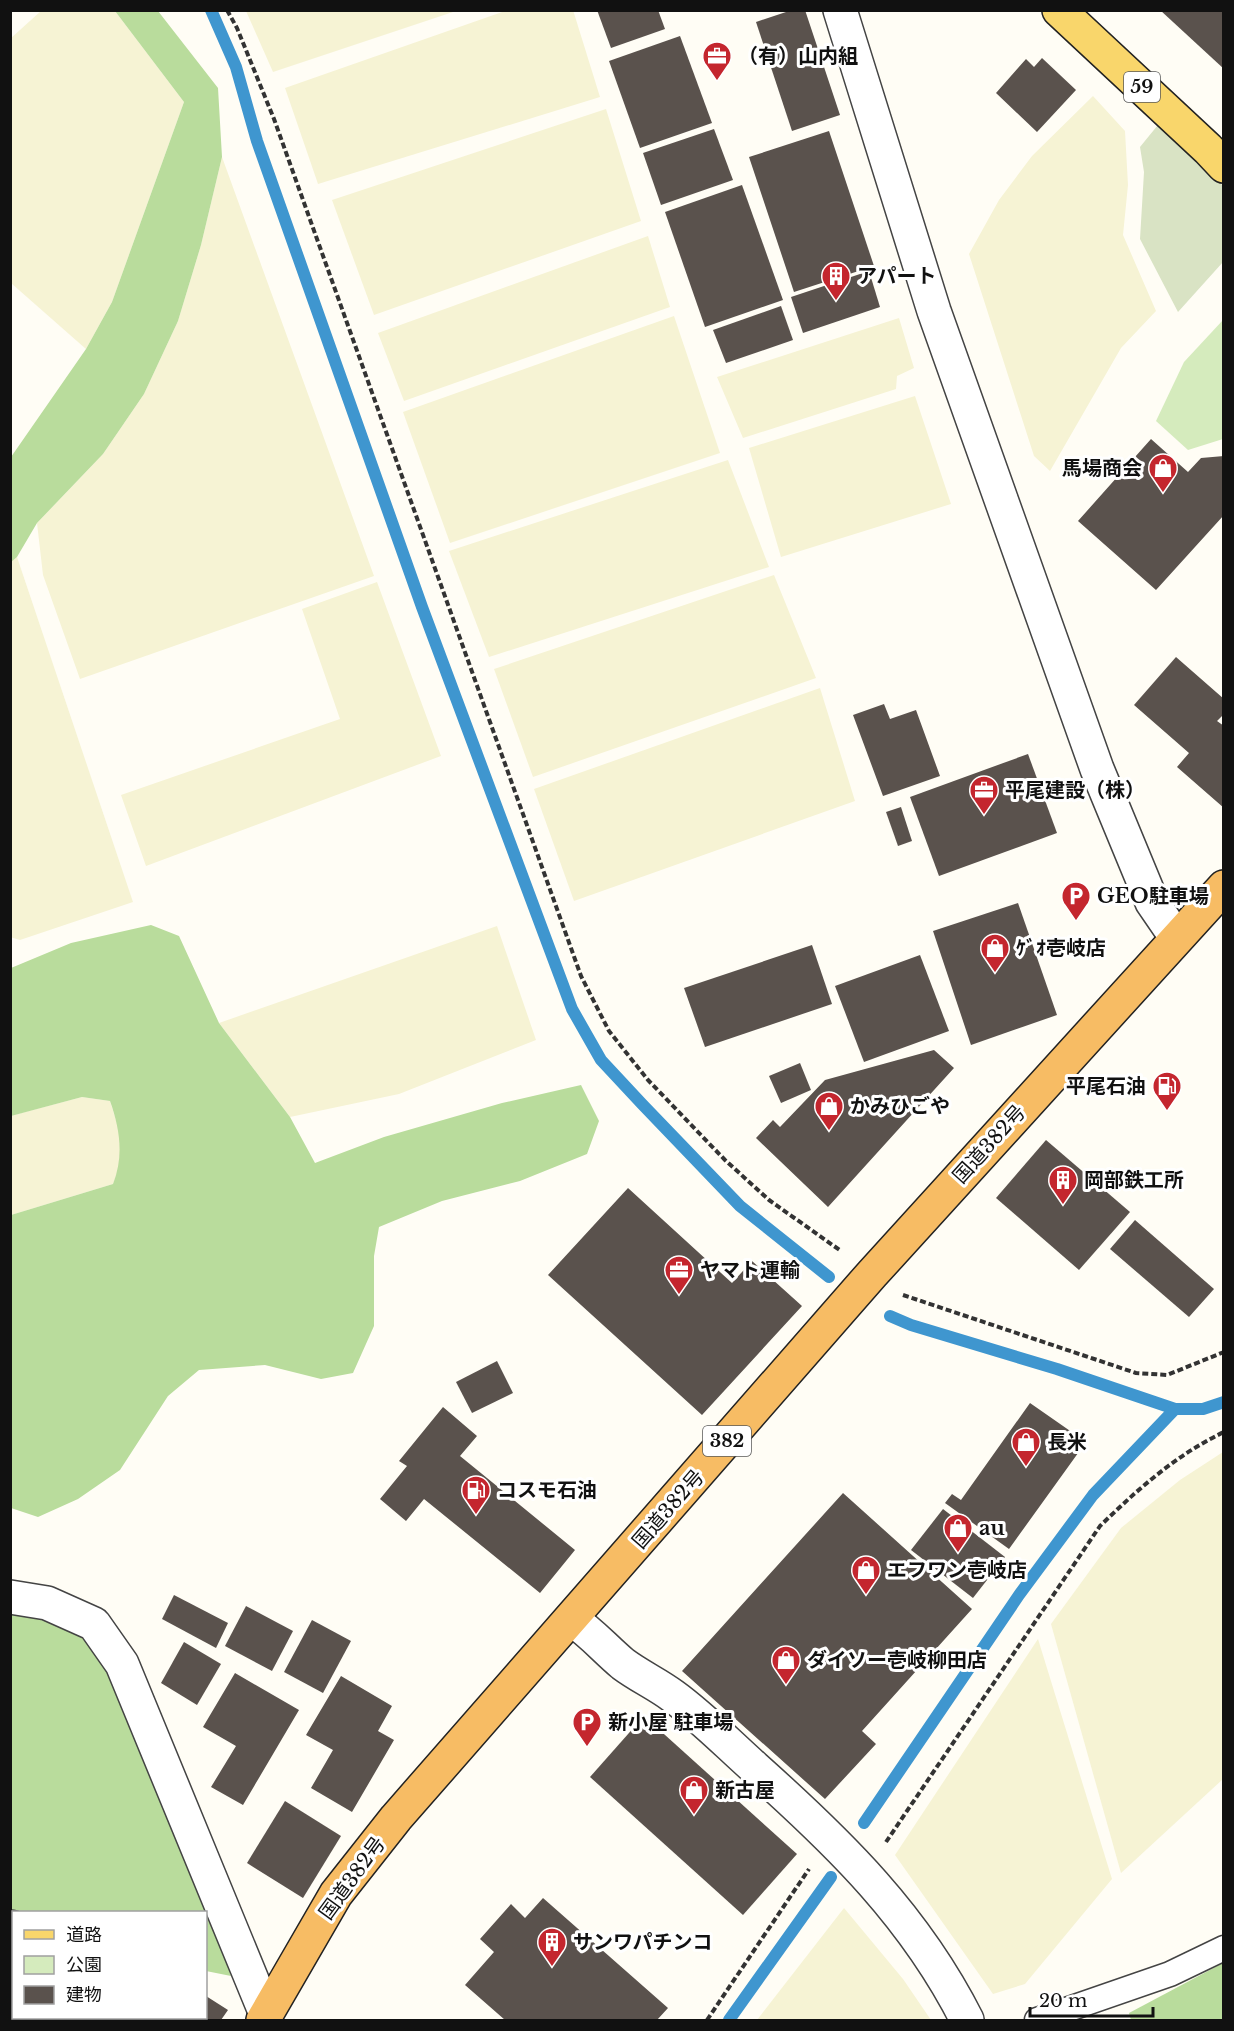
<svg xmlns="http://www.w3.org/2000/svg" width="1234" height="2031" viewBox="0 0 1234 2031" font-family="'Libre Baskerville','Noto Sans JP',serif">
  <rect width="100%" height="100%" fill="#fffdf5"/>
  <g fill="#f6f3d4">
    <polygon points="573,10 600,97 318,184 285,88 505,11"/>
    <polygon points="41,11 115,11 184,102 112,302 86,349 11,283 10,39"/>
    <polygon points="246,11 456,11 273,72"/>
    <polygon points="1093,96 1125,131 1128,185 1123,235 1156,311 1121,348 1050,471 1034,456 969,254 999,200 1032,156"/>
    <polygon points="606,109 641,221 374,315 332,200"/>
    <polygon points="222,157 374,576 80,679 43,575 37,523 103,454 144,394 178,321 201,245"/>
    <polygon points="648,236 670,307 404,401 378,333"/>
    <polygon points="674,316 720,453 450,543 403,412"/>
    <polygon points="899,318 914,368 897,376 896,389 743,438 717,377"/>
    <polygon points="915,396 951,504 781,557 749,448"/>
    <polygon points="728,460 769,567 489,657 449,551"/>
    <polygon points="17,557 133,902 20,940 10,937 10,562"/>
    <polygon points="774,575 816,678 533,777 494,669"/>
    <polygon points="377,582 441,756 146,866 121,795 340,719 302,609"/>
    <polygon points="820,688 855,801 574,901 534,789"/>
    <polygon points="497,926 536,1040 399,1094 290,1117 219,1023"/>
    <polygon points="82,1097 110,1101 120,1133 120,1165 113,1184 11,1215 10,1116"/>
    <polygon points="1223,1452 1223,1779 1121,1873 1051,1624 1121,1528 1180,1480"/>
    <polygon points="1038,1639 1112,1879 1025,1984 993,1994 895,1855"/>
    <polygon points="844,1908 903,1979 931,2020 757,2020"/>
  </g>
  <polygon fill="#d5ebbd" points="1223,320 1223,439 1188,450 1156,421 1184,362"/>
  <g fill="#b9dc9c">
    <polygon points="115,11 158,11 218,88 222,157 201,245 178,321 144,394 103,454 37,523 17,557 11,562 11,457 86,349 112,302 184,102"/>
    <path d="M151 925 179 936 219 1023 290 1117 315 1163 384 1137 502 1103 581 1085 599 1121 587 1154 520 1181 442 1201 379 1227 374 1256V1326L353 1373 321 1379 265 1365 199 1370 168 1396 120 1470 78 1499 38 1517 11 1508V1215L113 1184C124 1156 120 1129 110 1101L82 1097 11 1116V968L71 943Z"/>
    <polygon points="10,1613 80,1626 106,1663 208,1906 231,1976 206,1971 206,1912 14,1912 14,2018 133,2018 131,2020 11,2020"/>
    <polygon points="1223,1963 1223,2020 1131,2020 1129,2013"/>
  </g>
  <polygon fill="#d9e3c4" points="1162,120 1223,186 1223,262 1178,312 1140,239 1144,172 1140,147"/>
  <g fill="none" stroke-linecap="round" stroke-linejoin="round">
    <g stroke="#3f96cf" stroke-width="12">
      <polyline points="211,10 236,67 257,141 422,607 572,1009 601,1060 642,1104 740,1206 829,1277"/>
      <polyline points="890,1316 911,1325 1057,1369 1175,1409 1203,1409 1224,1402"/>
      <polyline points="864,1823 1019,1595 1093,1495 1175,1409"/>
      <polyline points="729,2020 831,1877"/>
    </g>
  </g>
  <g fill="#5a524d">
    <polygon points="597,10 658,10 665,29 611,48"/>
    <polygon points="792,10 805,10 840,115 792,131 756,22"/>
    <polygon points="1160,10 1224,10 1224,69"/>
    <polygon points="680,36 712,123 640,148 609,61"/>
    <polygon points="1042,58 1076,90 1037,132 996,93 1026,59 1034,67"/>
    <polygon points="714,129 733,180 661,205 643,153"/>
    <polygon points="829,131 874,266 794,292 749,157"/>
    <polygon points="742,185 783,300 705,327 665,212"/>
    <polygon points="869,271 880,307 803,333 791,297"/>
    <polygon points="781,306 793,340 726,363 713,330"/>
    <polygon points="1151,439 1188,472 1201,458 1224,456 1224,515 1156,590 1078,521"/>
    <polygon points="1176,657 1224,699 1224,714 1217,721 1224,726 1224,808 1177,767 1189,753 1134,705"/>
    <polygon points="884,704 890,719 916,710 940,776 883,796 853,715"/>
    <polygon points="1028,754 1057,833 939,876 910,797"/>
    <polygon points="901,807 912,841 898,846 886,812"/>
    <polygon points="1018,903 1057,1015 971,1045 933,931"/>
    <polygon points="812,945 832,1004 705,1047 684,988"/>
    <polygon points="920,955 949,1031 864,1062 835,986"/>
    <polygon points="934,1050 954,1068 828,1207 756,1138 773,1120 780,1127 825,1080"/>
    <polygon points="800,1063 811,1090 781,1103 769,1076"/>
    <polygon points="1046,1140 1130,1212 1079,1270 996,1198"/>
    <polygon points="628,1188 732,1283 752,1261 802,1306 702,1415 548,1275"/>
    <polygon points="1135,1220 1214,1289 1189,1317 1110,1249"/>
    <polygon points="497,1361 513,1393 472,1413 456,1382"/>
    <polygon points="1030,1403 1086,1442 1009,1549 945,1503 952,1494 961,1500"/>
    <polygon points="443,1407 477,1436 460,1456 575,1550 540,1593 424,1499 406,1521 380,1499 407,1466 399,1461"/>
    <polygon points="843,1493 972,1609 862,1731 876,1744 825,1799 682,1671"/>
    <polygon points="943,1509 1005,1557 973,1598 911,1550"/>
    <polygon points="174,1595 228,1623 216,1648 162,1619"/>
    <polygon points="246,1606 293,1631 272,1671 225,1646"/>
    <polygon points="312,1620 351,1641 323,1693 284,1672"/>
    <polygon points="184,1642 221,1664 197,1705 161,1683"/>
    <polygon points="235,1673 299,1710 243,1805 211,1787 236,1746 203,1727"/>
    <polygon points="341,1676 392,1706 378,1731 394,1740 352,1812 311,1788 333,1750 306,1735"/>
    <polygon points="644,1716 797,1854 743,1915 590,1777"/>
    <polygon points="285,1801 341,1836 303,1898 247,1863"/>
    <polygon points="543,1898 668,2008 657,2020 505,2020 465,1985 494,1952 480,1939 511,1904 525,1918"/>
    <polygon points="206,1996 228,2010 221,2020 148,2020 150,2018 206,2018"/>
  </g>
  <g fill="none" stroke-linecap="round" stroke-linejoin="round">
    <g stroke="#444" stroke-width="27">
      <polyline id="service" points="1037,2020 1170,1974 1224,1948"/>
    </g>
    <g stroke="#444" stroke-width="36">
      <g id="minor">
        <polyline points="10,1597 47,1603 94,1624 122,1664 266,2014"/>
        <path d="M571 1619C591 1632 605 1649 623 1664 639 1676 657 1684 673 1696 702 1717 728 1744 755 1768 840 1844 915 1917 967 2020"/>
        <polyline points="10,1927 14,1928"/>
      </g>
    </g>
    <g stroke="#444" stroke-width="36">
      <polyline id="tertiary" points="840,10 934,311 1097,769 1152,902 1176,937"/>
    </g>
    <g stroke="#222" stroke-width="36">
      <polyline id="primary" points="1059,10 1208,149 1224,166"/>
    </g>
    <g stroke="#222" stroke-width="36">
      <polyline id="trunk" points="263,2020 336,1894 396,1818 872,1274 1224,887"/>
    </g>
    <g stroke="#333" stroke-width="4" stroke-dasharray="6 3" stroke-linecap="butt">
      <polyline points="227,10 237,28 274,119 581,976 609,1031 648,1080 725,1160 769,1200 841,1251"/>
      <polyline points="903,1295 1136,1373 1167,1375 1224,1352"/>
      <path d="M886 1842 1100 1526C1138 1489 1176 1455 1224 1432"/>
      <polyline points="707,2020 809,1869"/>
    </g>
    <use href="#service" stroke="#fff" stroke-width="24"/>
    <use href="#minor" stroke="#fff" stroke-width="33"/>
    <use href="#tertiary" stroke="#fff" stroke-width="33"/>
    <use href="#primary" stroke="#f9d66b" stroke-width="33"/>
    <use href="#trunk" stroke="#f7bc64" stroke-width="33"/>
  </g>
  <defs>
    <g id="office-pin" transform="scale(1.5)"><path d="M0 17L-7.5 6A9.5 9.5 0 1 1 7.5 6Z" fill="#c4262e" stroke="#fff"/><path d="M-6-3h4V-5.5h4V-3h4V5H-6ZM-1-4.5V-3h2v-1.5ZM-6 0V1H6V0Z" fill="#fff"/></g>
    <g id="building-pin" transform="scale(1.5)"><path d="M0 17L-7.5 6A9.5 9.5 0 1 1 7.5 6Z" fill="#c4262e" stroke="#fff"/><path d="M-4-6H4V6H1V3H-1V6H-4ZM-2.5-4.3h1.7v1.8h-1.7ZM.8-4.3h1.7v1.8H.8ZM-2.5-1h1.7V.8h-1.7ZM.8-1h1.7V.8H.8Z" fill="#fff"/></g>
    <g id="shop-pin" transform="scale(1.5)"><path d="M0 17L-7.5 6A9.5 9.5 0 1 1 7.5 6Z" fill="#c4262e" stroke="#fff"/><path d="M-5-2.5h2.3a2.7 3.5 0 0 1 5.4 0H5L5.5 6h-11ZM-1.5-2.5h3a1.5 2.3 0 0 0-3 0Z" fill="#fff"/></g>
    <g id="parking-pin" transform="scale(1.5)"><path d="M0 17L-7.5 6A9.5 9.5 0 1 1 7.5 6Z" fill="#c4262e" stroke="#fff"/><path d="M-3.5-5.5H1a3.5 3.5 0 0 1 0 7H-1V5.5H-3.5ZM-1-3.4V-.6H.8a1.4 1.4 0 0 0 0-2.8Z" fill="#fff"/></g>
    <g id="fuel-pin" transform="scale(1.5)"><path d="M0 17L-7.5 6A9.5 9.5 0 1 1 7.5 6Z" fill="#c4262e" stroke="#fff"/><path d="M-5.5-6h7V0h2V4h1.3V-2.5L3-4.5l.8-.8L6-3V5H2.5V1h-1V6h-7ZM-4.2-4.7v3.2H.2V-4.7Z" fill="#fff"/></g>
  </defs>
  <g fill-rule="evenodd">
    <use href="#office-pin" x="717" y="56"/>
    <use href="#building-pin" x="836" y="276"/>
    <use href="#shop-pin" x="1163" y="468"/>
    <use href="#office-pin" x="984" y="790"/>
    <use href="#parking-pin" x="1076" y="896"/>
    <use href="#shop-pin" x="995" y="948"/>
    <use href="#fuel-pin" x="1167" y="1086"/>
    <use href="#shop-pin" x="829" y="1106"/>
    <use href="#building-pin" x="1063" y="1180"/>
    <use href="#office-pin" x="679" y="1270"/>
    <use href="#shop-pin" x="1026" y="1442"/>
    <use href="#fuel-pin" x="476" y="1490"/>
    <use href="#shop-pin" x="958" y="1528"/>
    <use href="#shop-pin" x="866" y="1570"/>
    <use href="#shop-pin" x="786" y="1660"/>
    <use href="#parking-pin" x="587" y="1722"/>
    <use href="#shop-pin" x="694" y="1790"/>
    <use href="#building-pin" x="552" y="1942"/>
  </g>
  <g text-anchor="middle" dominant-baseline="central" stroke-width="6" stroke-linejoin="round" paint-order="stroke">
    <g fill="#fff" stroke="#585858" stroke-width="1.5">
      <rect x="1124" y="72" width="36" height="30" rx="4.5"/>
      <rect x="703" y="1426" width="48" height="30" rx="4.5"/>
    </g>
    <g font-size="18" font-weight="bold" fill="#111">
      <text x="1142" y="87">59</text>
      <text x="727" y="1441">382</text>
    </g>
    <g font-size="20" font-weight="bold" fill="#111" stroke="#fff" text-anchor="start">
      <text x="738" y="56">（有）山内組</text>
      <text x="857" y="276">アパート</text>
      <text x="1142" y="468" text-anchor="end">馬場商会</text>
      <text x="1005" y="790">平尾建設（株）</text>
      <text x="1097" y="896">GEO駐車場</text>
      <text x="1016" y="948">ｹﾞｵ壱岐店</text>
      <text x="1146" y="1086" text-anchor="end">平尾石油</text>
      <text x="850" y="1106">かみひごや</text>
      <text x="1084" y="1180">岡部鉄工所</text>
      <text x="700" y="1270">ヤマト運輸</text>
      <text x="1047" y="1442">長米</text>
      <text x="497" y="1490">コスモ石油</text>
      <text x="979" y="1528">au</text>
      <text x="887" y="1570">エフワン壱岐店</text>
      <text x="807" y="1660">ダイソー壱岐柳田店</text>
      <text x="608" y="1722">新小屋 駐車場</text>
      <text x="715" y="1790">新古屋</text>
      <text x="573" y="1942">サンワパチンコ</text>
    </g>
    <g font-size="20" fill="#111" stroke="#fff">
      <text transform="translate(989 1144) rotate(-48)">国道382号</text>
      <text transform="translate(668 1509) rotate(-49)">国道382号</text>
      <text transform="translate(352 1878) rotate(-54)">国道382号</text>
    </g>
  </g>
  <rect width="1234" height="2031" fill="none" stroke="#111111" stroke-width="24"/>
  <rect x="12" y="1911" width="195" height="108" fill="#ffffff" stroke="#a0a0a0" stroke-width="1.5"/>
  <rect x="24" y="1930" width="30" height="9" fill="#f9d66b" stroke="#a0a0a0" stroke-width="1.5"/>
  <text x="66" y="1941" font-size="18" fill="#111111">道路</text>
  <rect x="24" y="1956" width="30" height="18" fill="#d5ebbd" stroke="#a0a0a0" stroke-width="1.5"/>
  <text x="66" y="1971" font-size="18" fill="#111111">公園</text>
  <rect x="24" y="1986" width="30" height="18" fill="#5a524d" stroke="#a0a0a0" stroke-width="1.5"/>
  <text x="66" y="2001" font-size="18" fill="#111111">建物</text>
  <path d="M1030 2007v9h123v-9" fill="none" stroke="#111111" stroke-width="3"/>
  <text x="1039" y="2007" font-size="18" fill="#111111" stroke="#ffffff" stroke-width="4.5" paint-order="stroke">20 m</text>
</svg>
